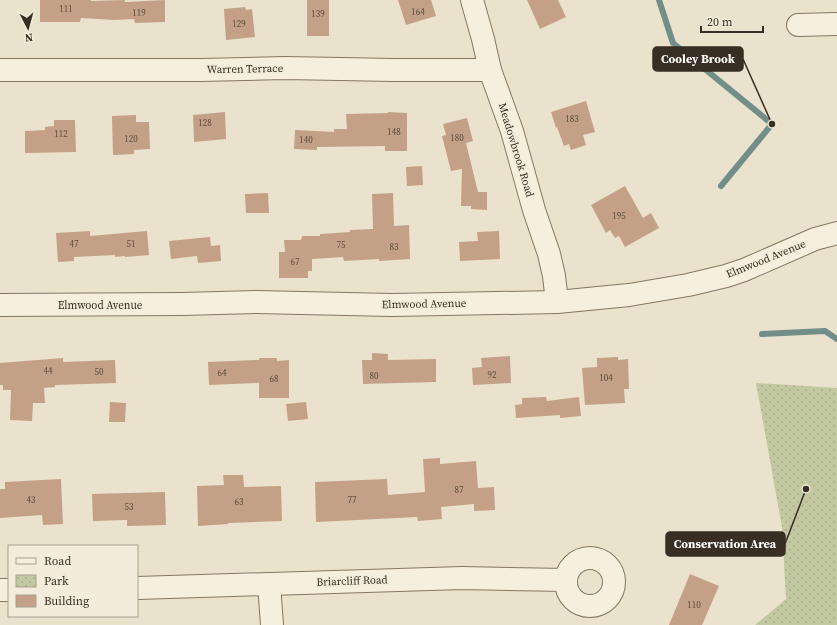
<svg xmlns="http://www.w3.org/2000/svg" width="837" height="625" viewBox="0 0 837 625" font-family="'Source Serif 4',serif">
  <defs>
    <pattern id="park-dots" width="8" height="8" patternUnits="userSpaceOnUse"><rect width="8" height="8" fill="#c2c8a0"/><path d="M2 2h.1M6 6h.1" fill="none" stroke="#a7ac8a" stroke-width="1.8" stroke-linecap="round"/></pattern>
  </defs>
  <rect width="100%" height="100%" fill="#eae2cc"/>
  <polygon fill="url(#park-dots)" points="756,383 837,388 837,625 755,625 786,599 782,527"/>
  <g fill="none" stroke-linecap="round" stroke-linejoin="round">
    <g stroke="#728e88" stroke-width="6">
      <polyline points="659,0 673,43 772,124 721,186"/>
      <polyline points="762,334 825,331 837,339"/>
    </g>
  </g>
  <g fill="#c4a186">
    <polygon points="40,0 91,0 91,1 125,0 125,2 165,0 165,22 135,23 134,19 114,20 81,18 80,22 40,22"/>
    <rect x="307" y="0" width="22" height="36"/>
    <polygon points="398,0 431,0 436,16 406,25"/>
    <polygon points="527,0 558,0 566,17 540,29"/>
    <polygon points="245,7 246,10 252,9 255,37 226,40 224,9"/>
    <polygon points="586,101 595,132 583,135 586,145 571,150 569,144 564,146 557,127 556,128 551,112"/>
    <polygon points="225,112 226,139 194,142 193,115"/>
    <polygon points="388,112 407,113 407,151 385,151 385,146 317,147 317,150 294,149 295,130 334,132 334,129 347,129 346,114 388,113"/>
    <polygon points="136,115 136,122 149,122 150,149 134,150 134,154 113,155 112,116"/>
    <polygon points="467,118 473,141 466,143 478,192 487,192 487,210 471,209 471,206 461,206 462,169 451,171 442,136 446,135 443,124"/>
    <polygon points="54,120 75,120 76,152 25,153 25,131 45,130 45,127 54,126"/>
    <polygon points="422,166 423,185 407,186 406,167"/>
    <polygon points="625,186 643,218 651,213 659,228 625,247 619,236 615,238 610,230 606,233 591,205"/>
    <polygon points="268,193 269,213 246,213 245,194"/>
    <polygon points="393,193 394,226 409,225 410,259 379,261 379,259 344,261 343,257 312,259 312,271 308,271 308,278 279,278 279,252 285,252 284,240 301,240 302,236 320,236 320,234 350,232 350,230 373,229 372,194"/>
    <polygon points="90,231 90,236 147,231 149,255 125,257 125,256 115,257 115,255 74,257 74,261 58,262 56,233"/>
    <polygon points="499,231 500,259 460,261 459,242 478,241 477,232"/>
    <polygon points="210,237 211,246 220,245 221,261 198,263 197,256 171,259 169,241"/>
    <polygon points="372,353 388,354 388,360 436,359 436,382 363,384 362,360 372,360"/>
    <polygon points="510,356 511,383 473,385 472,368 482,367 481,358"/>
    <polygon points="618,357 618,360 628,359 629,389 624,389 625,403 585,405 582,368 597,367 597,358"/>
    <polygon points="63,358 63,362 115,360 116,383 55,385 55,387 44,388 45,403 33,403 32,421 10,420 11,390 3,390 3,385 0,385 0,363"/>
    <polygon points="259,358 277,358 277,361 289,360 289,398 259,398 259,383 209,385 208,362 259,360"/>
    <polygon points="546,397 547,401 579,397 581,416 560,418 560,415 516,418 515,405 522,404 522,398"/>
    <polygon points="110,402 126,403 125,422 109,422"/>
    <polygon points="306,402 308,419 288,421 286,404"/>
    <polygon points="440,458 440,464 476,461 478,488 494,487 495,510 474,511 474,504 441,507 442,519 418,521 417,517 316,522 315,482 387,479 388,495 425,492 423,459"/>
    <polygon points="223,475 243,475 244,487 281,486 282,521 228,523 228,524 198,526 197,486 224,485"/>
    <polygon points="61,479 63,524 43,525 42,515 0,518 0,489 5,489 5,482"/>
    <polygon points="165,492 166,525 127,526 127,520 93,521 92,494"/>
    <polygon points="690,574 719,586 702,625 669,625"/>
  </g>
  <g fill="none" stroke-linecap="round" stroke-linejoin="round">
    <g stroke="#867661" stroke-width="24">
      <g id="street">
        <polyline points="472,0 483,39 490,70 512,131 534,210 549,254 554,276 557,302"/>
        <polyline points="798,25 837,24"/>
        <polyline points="0,70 200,70 285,68 340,69 394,70 490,70"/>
        <polyline points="0,305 182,304 256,302 392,305 557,302 629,295 688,285 726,276 744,270 815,239 837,233"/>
        <circle cx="590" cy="582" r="24"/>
        <polyline points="269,584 272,625"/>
        <polyline points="137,588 462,578 566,580"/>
        <polyline points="0,590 9,590"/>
      </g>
    </g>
    <use href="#street" stroke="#f6efde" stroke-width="22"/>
  </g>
  <g text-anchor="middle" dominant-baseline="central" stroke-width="3.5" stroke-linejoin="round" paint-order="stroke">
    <g font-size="9" fill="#5b4b3c">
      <text x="66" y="9">111</text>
      <text x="418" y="12">164</text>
      <text x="139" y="13">119</text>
      <text x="318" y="14">139</text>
      <text x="239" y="24">129</text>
      <text x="572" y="119">183</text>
      <text x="205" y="123">128</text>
      <text x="394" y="132">148</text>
      <text x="61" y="134">112</text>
      <text x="457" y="138">180</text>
      <text x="131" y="139">120</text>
      <text x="306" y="140">140</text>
      <text x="619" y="216">195</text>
      <text x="74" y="244">47</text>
      <text x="131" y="244">51</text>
      <text x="341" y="245">75</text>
      <text x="394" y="247">83</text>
      <text x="295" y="262">67</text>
      <text x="48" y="371">44</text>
      <text x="99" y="372">50</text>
      <text x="222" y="373">64</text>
      <text x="492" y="375">92</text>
      <text x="374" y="376">80</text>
      <text x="606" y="378">104</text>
      <text x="274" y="379">68</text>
      <text x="459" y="490">87</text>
      <text x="31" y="500">43</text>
      <text x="352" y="500">77</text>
      <text x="239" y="502">63</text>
      <text x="129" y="507">53</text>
      <text x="694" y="605">110</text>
    </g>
    <g font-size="11" fill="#382e23" stroke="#f3ecda">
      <text transform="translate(245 69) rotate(-1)">Warren Terrace</text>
      <text transform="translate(516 150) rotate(73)">Meadowbrook Road</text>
      <text transform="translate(766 259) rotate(-22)">Elmwood Avenue</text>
      <text transform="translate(424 304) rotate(-1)">Elmwood Avenue</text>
      <text x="100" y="305">Elmwood Avenue</text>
      <text transform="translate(352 581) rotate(-2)">Briarcliff Road</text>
    </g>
  </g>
  <path fill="none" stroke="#382e23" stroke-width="1.5" d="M772 124L743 59M806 489L785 544"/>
  <g fill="#382e23" stroke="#f3ecda" stroke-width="1.5">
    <circle cx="772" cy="124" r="4"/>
    <circle cx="806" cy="489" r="4"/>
  </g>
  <g fill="#382e23" stroke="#382e23" stroke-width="1.5">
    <rect x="653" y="47" width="90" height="24" rx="4"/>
    <rect x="666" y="532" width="119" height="24" rx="4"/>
  </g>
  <g font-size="12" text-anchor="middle" font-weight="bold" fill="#fff">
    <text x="698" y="63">Cooley Brook</text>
    <text x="725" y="548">Conservation Area</text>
  </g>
  <rect x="8" y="545" width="130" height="72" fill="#f3ecda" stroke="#a8a091"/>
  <rect x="16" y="558" width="20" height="6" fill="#f6efde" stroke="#a8a091"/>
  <text x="44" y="565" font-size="12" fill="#382e23">Road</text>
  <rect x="16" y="575" width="20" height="12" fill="url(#park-dots)" stroke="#a8a091"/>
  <text x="44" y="585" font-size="12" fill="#382e23">Park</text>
  <rect x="16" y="595" width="20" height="12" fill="#c4a186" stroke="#a8a091"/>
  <text x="44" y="605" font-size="12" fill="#382e23">Building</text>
  <g transform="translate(28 28) rotate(174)" stroke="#f3ecda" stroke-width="3" paint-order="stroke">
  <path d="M0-3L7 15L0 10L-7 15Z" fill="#382e23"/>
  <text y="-6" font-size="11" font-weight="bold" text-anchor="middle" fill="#382e23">N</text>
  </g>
  <path d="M701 26v6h62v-6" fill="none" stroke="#382e23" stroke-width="2"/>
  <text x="707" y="26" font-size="12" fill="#382e23" stroke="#f3ecda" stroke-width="3" paint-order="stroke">20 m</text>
</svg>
